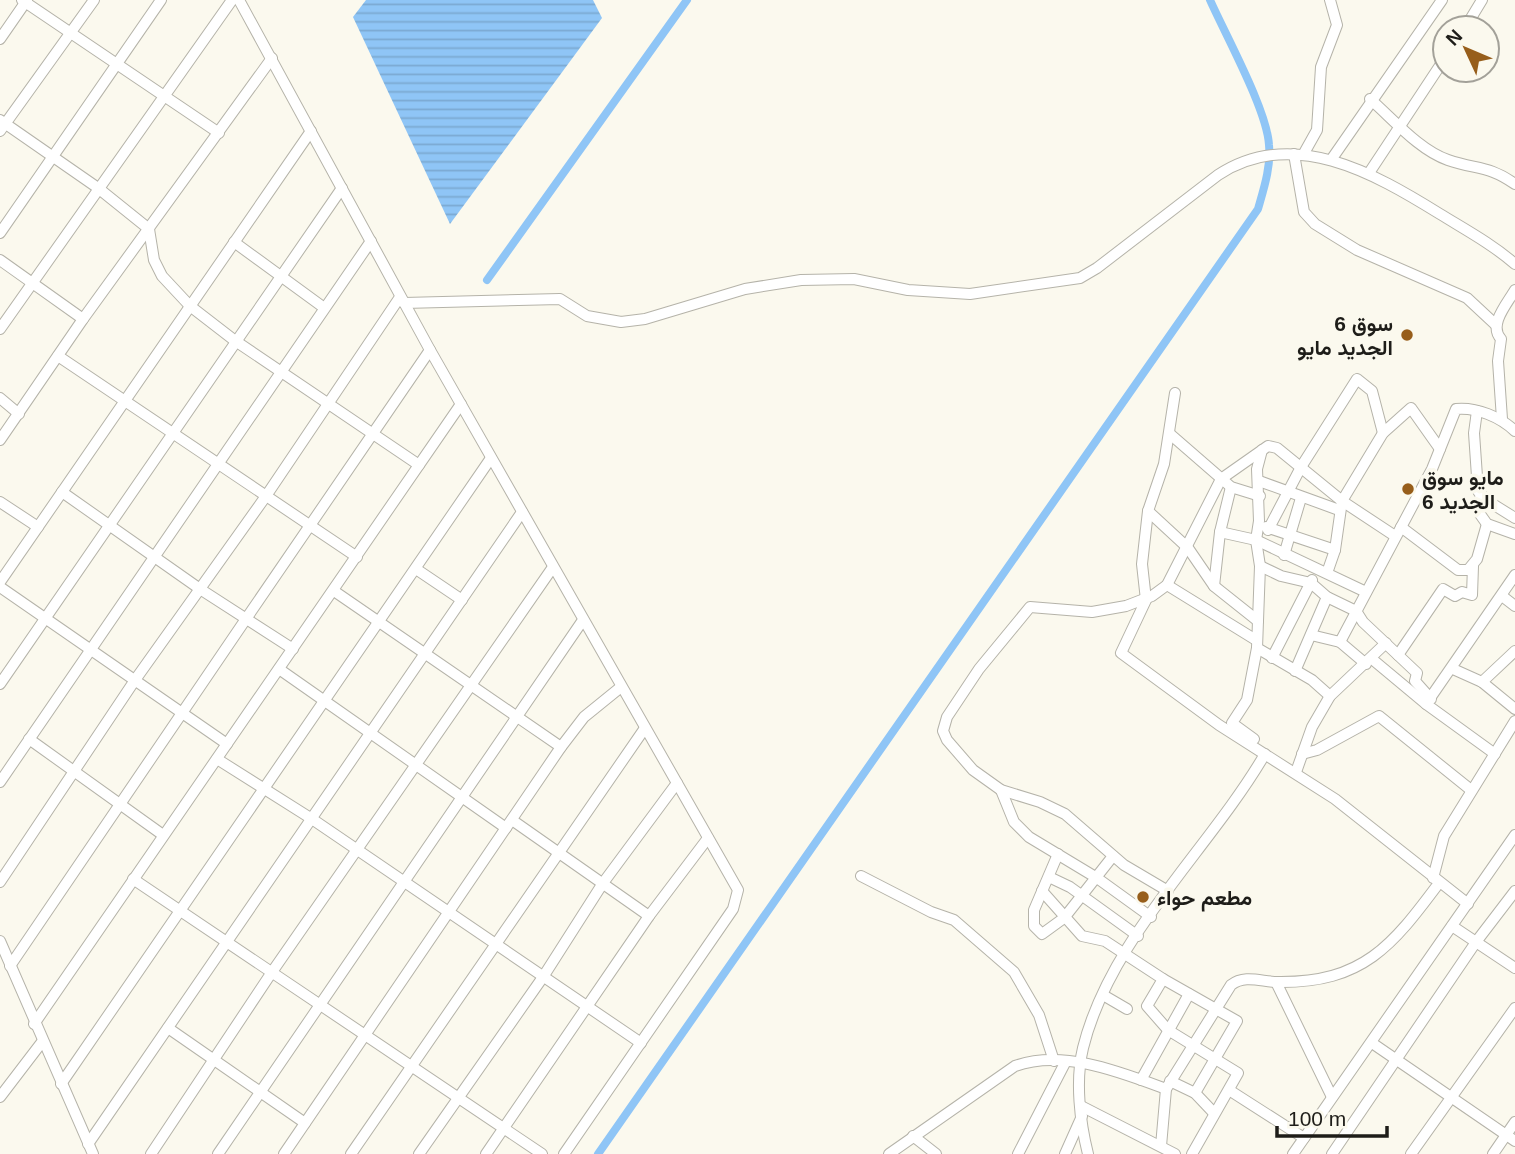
<svg xmlns="http://www.w3.org/2000/svg" width="1515" height="1154" viewBox="0 0 1515 1154" font-family="Helvetica,Vazirmatn,sans-serif">
  <defs>
    <pattern id="water-rules" width="6" height="5" patternUnits="userSpaceOnUse" patternTransform="scale(1.75)"><rect width="6" height="5" fill="#8fc5f6"/><path d="M0 2.5h6" fill="none" stroke="#7ba9d2"/></pattern>
  </defs>
  <rect width="100%" height="100%" fill="#fbf9ee"/>
  <polygon fill="url(#water-rules)" points="366,0 593,0 602,18 450,224 353,17"/>
  <g fill="none" stroke-linecap="round" stroke-linejoin="round">
    <g stroke="#8fc5f6" stroke-width="8">
      <polyline points="487,280 687,0"/>
      <path d="M598 1154 1258 209C1264 188 1271 167 1269 145 1267 110 1226 36 1210 0"/>
    </g>
    <g stroke="#b5b3a9" stroke-width="12">
      <g id="minor">
        <polyline points="22,0 219,133"/>
        <polyline points="239,0 430,350 738,890 733,909 564,1154"/>
        <polyline points="1465,28 1482,0"/>
        <polyline points="0,39 27,0"/>
        <path d="M1370 99C1393 119 1419 150 1448 160 1477 170 1488 165 1515 184"/>
        <polyline points="0,120 98,188 149,229 154,260 162,276 190,306 234,340 419,465"/>
        <polyline points="0,131 94,0"/>
        <polyline points="1294,154 1304,212 1315,224 1357,250 1467,298 1496,325"/>
        <polyline points="1303,155 1317,130 1321,67 1337,25 1330,0"/>
        <polyline points="1331,160 1442,0"/>
        <polyline points="1369,173 1445,58"/>
        <polyline points="0,233 161,0"/>
        <polyline points="234,242 323,307"/>
        <polyline points="0,260 83,319"/>
        <path d="M404 303 560 299 587 316 621 322 645 319 745 289 801 280 854 279 908 290 970 294 1080 278 1097 268 1218 175C1292 126 1374 173 1440 214 1466 230 1492 244 1515 264"/>
        <polyline points="0,329 232,0"/>
        <polyline points="58,356 357,557"/>
        <polyline points="1175,393 1164,464 1148,511 1142,564 1146,600 1121,653 1219,725 1335,799 1468,904"/>
        <polyline points="0,398 19,414"/>
        <polyline points="1477,411 1474,433 1478,491 1483,498 1515,518"/>
        <path d="M1502 419 1498 361 1501 339C1488 325 1507 304 1515 290"/>
        <polyline points="1170,434 1231,487 1260,496"/>
        <polyline points="0,440 83,319 272,58"/>
        <polyline points="1259,481 1339,510"/>
        <polyline points="62,492 200,589 293,649"/>
        <polyline points="1482,495 1475,507 1487,524 1515,534"/>
        <polyline points="0,502 38,527"/>
        <polyline points="1148,511 1188,548 1214,586 1258,621"/>
        <polyline points="1266,527 1335,550"/>
        <polyline points="1401,527 1458,570 1468,570 1477,559 1487,524"/>
        <polyline points="1268,530 1301,467 1357,379 1372,391 1383,433"/>
        <polyline points="1220,532 1256,540 1366,592"/>
        <polyline points="1284,555 1301,498"/>
        <polyline points="1260,566 1281,576 1311,583 1327,597 1356,611 1363,622 1417,673 1415,681 1431,699"/>
        <polyline points="416,569 462,600"/>
        <polyline points="1327,573 1335,550 1342,501 1383,433 1411,408 1440,449"/>
        <polyline points="0,582 311,131"/>
        <polyline points="1167,585 1256,640"/>
        <polyline points="1214,586 1220,532 1231,487"/>
        <polyline points="0,587 227,744"/>
        <polyline points="334,591 561,747"/>
        <polyline points="1502,596 1515,606"/>
        <polyline points="1311,635 1340,642 1366,664"/>
        <path d="M1340 642 1432 469 1456 409C1477 407 1500 417 1515 431"/>
        <polyline points="1257,648 1312,680 1330,696"/>
        <polyline points="1398,655 1443,589 1455,596 1462,592 1472,595 1473,566"/>
        <polyline points="1272,658 1312,580"/>
        <polyline points="1372,659 1426,704 1495,754"/>
        <polyline points="279,669 506,828"/>
        <polyline points="1453,669 1482,682 1515,709"/>
        <polyline points="1295,671 1327,597"/>
        <polyline points="1482,682 1515,651"/>
        <polyline points="0,684 342,188"/>
        <polyline points="1426,704 1515,575"/>
        <polyline points="29,739 163,835"/>
        <polyline points="1254,739 1232,723 1247,700 1257,648 1260,566 1256,540 1259,521 1257,469 1262,450"/>
        <polyline points="1302,754 1317,750 1379,716 1471,790"/>
        <polyline points="217,759 312,819 641,1043"/>
        <polyline points="1296,772 1312,727 1330,696 1386,643"/>
        <polyline points="0,782 371,241"/>
        <polyline points="1001,790 1014,822 1029,837 1097,878 1151,917"/>
        <polyline points="512,820 649,916"/>
        <polyline points="1058,854 1034,910 1034,926 1042,934 1064,918 1113,856"/>
        <polyline points="861,876 931,912 954,920 1014,972 1039,1015 1054,1061"/>
        <polyline points="1049,877 1070,887 1138,936"/>
        <polyline points="1433,878 1444,836 1515,721"/>
        <polyline points="133,879 542,1154"/>
        <polyline points="0,882 135,680 266,496 400,297"/>
        <polyline points="1042,891 1082,936 1105,941 1163,979 1237,1021 1195,1093"/>
        <polyline points="1168,891 1124,865 1065,814 1040,802 1001,790 973,770 947,740 943,731 947,717 979,669 1030,607 1092,612 1126,606 1152,596 1167,585 1221,479 1268,446 1277,448 1342,501 1395,536"/>
        <polyline points="1452,926 1515,968"/>
        <polyline points="0,941 93,1154"/>
        <path d="M10 966C150 760 289 555 430 350"/>
        <polyline points="1163,979 1147,1006 1168,1030 1238,1073 1192,1154"/>
        <polyline points="1276,982 1332,1097"/>
        <polyline points="1103,995 1127,1009"/>
        <polyline points="34,1024 461,404"/>
        <polyline points="168,1028 305,1123"/>
        <polyline points="1372,1043 1515,1141"/>
        <polyline points="1141,1080 1189,994"/>
        <polyline points="1170,1081 1195,1093 1213,1112"/>
        <polyline points="61,1084 491,458"/>
        <polyline points="1229,1090 1304,1138"/>
        <polyline points="0,1097 42,1042"/>
        <polyline points="1081,1106 1175,1154"/>
        <polyline points="913,1136 936,1154"/>
        <polyline points="88,1144 522,512"/>
        <path d="M1161 1146 1166 1089 1231 985C1245 974 1262 982 1278 982 1363 983 1392 946 1439 883"/>
        <polyline points="151,1154 272,972 553,567"/>
        <polyline points="218,1154 583,620"/>
        <polyline points="284,1154 561,747 584,717 621,687"/>
        <polyline points="351,1154 645,728"/>
        <polyline points="419,1154 543,977 603,883 677,783"/>
        <polyline points="486,1154 649,916 708,838"/>
        <path d="M889 1154 1015 1066C1063 1049 1120 1072 1166 1089"/>
        <polyline points="1018,1154 1066,1061"/>
        <polyline points="1065,1154 1082,1116"/>
        <path d="M1088 1154C1080 1122 1075 1081 1083 1048 1110 938 1209 850 1265 754"/>
        <polyline points="1293,1154 1515,835"/>
        <polyline points="1332,1154 1476,942 1515,891"/>
        <polyline points="1411,1154 1515,1008"/>
        <polyline points="1493,1154 1515,1122"/>
      </g>
    </g>
    <use href="#minor" stroke="#fff" stroke-width="10"/>
  </g>
  <g fill="#975e1b" stroke="#fbf9ee" stroke-width="2.5">
    <circle cx="1407" cy="335" r="7"/>
    <circle cx="1408" cy="489" r="7"/>
    <circle cx="1143" cy="897" r="7"/>
  </g>
  <g text-anchor="middle" dominant-baseline="central" stroke-width="7" stroke-linejoin="round" paint-order="stroke">
    <g font-size="21" font-weight="bold" fill="#1e1d19" stroke="#fbf9ee" text-anchor="start">
      <text x="1393" y="323" text-anchor="end">سوق 6<tspan x="1393" dy="24">الجديد مايو</tspan></text>
      <text x="1422" y="477">مايو سوق<tspan x="1422" dy="24">6 الجديد</tspan></text>
      <text x="1157" y="897">مطعم حواء</text>
    </g>
  </g>
  <g transform="translate(1466 49) rotate(314)"><circle r="33" fill="#fbf9ee" stroke="#a3a199" stroke-width="2"/>
  <path d="M0-5L12 26L0 18L-12 26Z" fill="#975e1b"/>
  <text y="-10" font-size="19" font-weight="bold" text-anchor="middle" fill="#1e1d19">N</text>
  </g>
  <path d="M1277 1126v10h110v-10" fill="none" stroke="#1e1d19" stroke-width="3.5"/>
  <text x="1288" y="1126" font-size="21" fill="#1e1d19" stroke="#fbf9ee" stroke-width="5" paint-order="stroke">100 m</text>
</svg>
